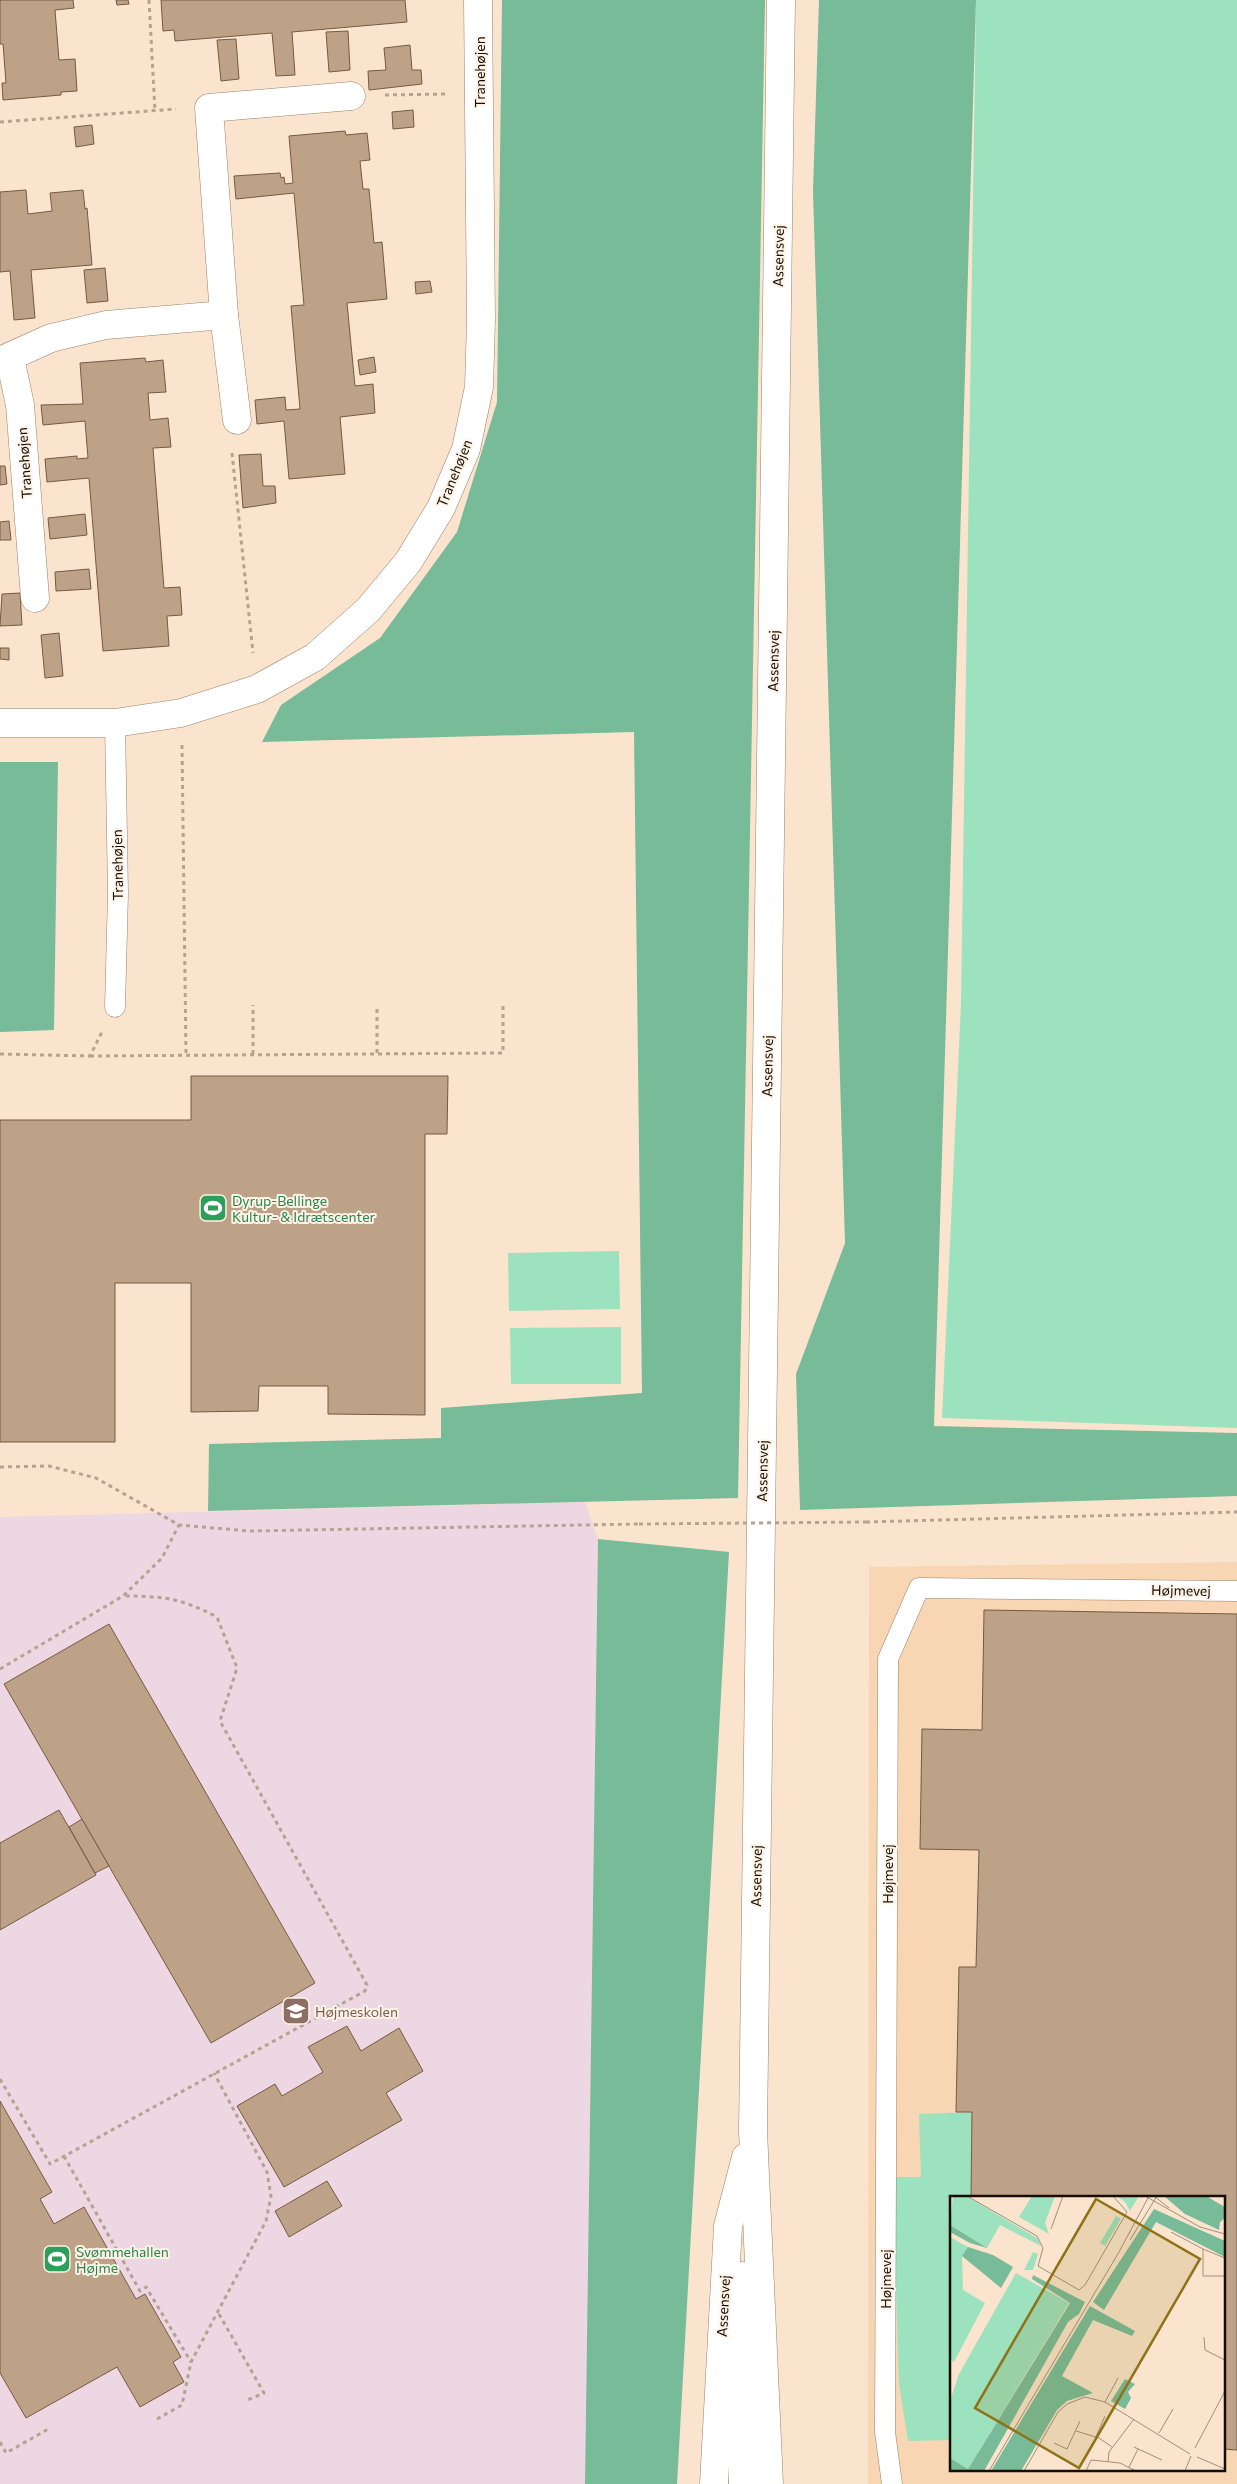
<svg xmlns="http://www.w3.org/2000/svg" width="1237" height="2484" viewBox="0 0 1237 2484" font-family="Commissioner,sans-serif">
  <rect width="100%" height="100%" fill="#fbe4cd"/>
  <path fill="#f8d5b3" fill-rule="evenodd" d="M1237 1562V2484H868L869 1567ZM951 2198H1223V2470H951Z"/>
  <polygon fill="#edd7e3" points="585,1502 598,1539 585,2484 0,2484 0,1517"/>
  <g fill="#9de2be">
    <polygon points="976,0 1237,0 1237,1428 942,1418 961,1003"/>
    <polygon points="619,1251 620,1309 509,1311 508,1253"/>
    <polygon points="621,1327 621,1384 511,1384 510,1328"/>
    <polygon points="972,2112 971,2198 951,2198 951,2440 908,2441 899,2384 896,2292 896,2177 921,2177 919,2114"/>
  </g>
  <g fill="#7b9">
    <polygon points="502,0 765,0 738,1498 208,1511 209,1444 441,1438 441,1408 642,1393 634,732 262,742 281,705 380,638 457,532 497,402"/>
    <polygon points="819,0 976,0 934,1426 1237,1433 1237,1496 800,1510 796,1374 845,1243 813,191"/>
    <polygon points="0,762 58,762 54,1030 0,1032"/>
    <polygon points="598,1539 729,1552 677,2484 585,2484"/>
  </g>
  <g fill="#bea288" stroke="#745a43">
    <polygon points="0,0 73,0 74,8 55,10 59,60 75,59 77,91 61,92 61,95 3,100 2,83 6,83 3,44 0,44"/>
    <polygon points="116,0 128,0 129,4 117,5"/>
    <polygon points="161,0 405,0 407,22 292,32 295,75 276,76 272,33 175,41 174,30 163,31"/>
    <polygon points="348,31 350,70 329,72 326,32"/>
    <polygon points="236,39 239,79 221,81 217,40"/>
    <polygon points="410,45 412,70 421,70 422,84 369,90 368,71 386,70 384,48"/>
    <polygon points="413,110 414,127 393,129 392,112"/>
    <polygon points="92,125 94,144 76,147 74,127"/>
    <polygon points="345,131 346,135 367,133 370,160 360,161 363,189 369,189 374,243 382,242 387,299 347,303 355,386 373,384 375,413 340,417 345,474 289,479 284,421 257,424 255,400 285,397 286,410 300,409 291,306 304,305 294,193 236,199 234,176 280,173 281,178 284,177 285,184 293,183 289,136"/>
    <polygon points="26,190 28,214 52,211 50,193 83,190 85,209 87,208 92,265 31,270 35,318 14,320 10,271 0,272 0,192"/>
    <polygon points="105,268 108,301 87,303 84,270"/>
    <polygon points="430,281 432,292 416,294 415,282"/>
    <polygon points="374,357 376,372 360,375 358,360"/>
    <polygon points="145,358 146,362 163,360 166,392 148,393 150,420 168,418 171,447 153,448 164,588 180,587 182,615 167,616 169,646 103,651 89,478 47,482 45,459 77,456 77,459 88,458 85,421 43,425 41,405 83,404 80,363"/>
    <polygon points="261,454 263,486 275,486 276,503 243,508 239,455"/>
    <polygon points="0,466 5,466 7,484 0,485"/>
    <polygon points="85,514 87,535 50,539 48,518"/>
    <polygon points="9,521 11,540 0,540 0,522"/>
    <polygon points="89,569 91,589 56,591 55,572"/>
    <polygon points="20,593 22,625 0,626 2,594"/>
    <polygon points="59,633 63,676 45,678 41,635"/>
    <polygon points="0,648 9,648 9,660 0,659"/>
    <polygon points="191,1076 448,1076 447,1134 425,1134 425,1415 328,1414 328,1386 259,1386 258,1411 191,1412 191,1283 115,1283 115,1442 0,1442 0,1120 191,1120"/>
    <polygon points="984,1610 1237,1614 1237,2450 1223,2449 1223,2198 971,2198 972,2112 956,2112 959,1967 976,1967 979,1850 920,1849 922,1729 982,1730"/>
    <polygon points="109,1624 315,1983 211,2043 4,1684"/>
    <polygon points="59,1810 96,1875 0,1930 0,1843"/>
    <polygon points="82,1819 109,1866 95,1873 69,1827"/>
    <polygon points="347,2026 361,2051 399,2028 423,2071 386,2093 402,2120 284,2187 237,2106 275,2084 282,2096 323,2072 308,2047"/>
    <polygon points="0,2101 52,2192 40,2199 54,2224 84,2207 136,2299 145,2294 181,2357 173,2362 184,2382 140,2407 117,2367 26,2418 0,2373"/>
    <polygon points="327,2181 342,2206 289,2237 275,2211"/>
  </g>
  <g fill="none" stroke-linecap="round" stroke-linejoin="round">
    <g stroke="#9d8268" stroke-width="21">
      <g id="service">
        <polyline points="115,723 118,893 115,1007"/>
        <polyline points="892,2484 885,2432 888,1659 919,1588 1237,1591"/>
      </g>
    </g>
    <g stroke="#9d8268" stroke-width="29">
      <g id="minor">
        <polyline points="10,358 20,405 35,598"/>
        <polyline points="0,361 51,338 106,325 224,315"/>
        <polyline points="237,420 224,315 209,108 351,96"/>
        <polyline points="0,723 115,723 181,713 257,689 315,657 368,610 408,562 441,508 466,449 479,387 481,321 478,0"/>
      </g>
    </g>
    <g stroke="#9d8268" stroke-width="29">
      <g id="secondary">
        <polyline points="742,2276 743,2484"/>
        <polyline points="714,2484 728,2226 746,2157"/>
        <polyline points="769,2484 753,2131 781,0"/>
      </g>
    </g>
    <g stroke="#b5a290" stroke-width="3" stroke-dasharray="4 4" stroke-linecap="butt">
      <polyline points="149,0 155,111"/>
      <polyline points="385,95 446,94"/>
      <polyline points="0,122 176,109"/>
      <polyline points="232,453 253,653"/>
      <polyline points="182,745 186,1055"/>
      <polyline points="377,1053 377,1006"/>
      <polyline points="0,1054 90,1056 102,1032"/>
      <polyline points="253,1054 253,1005"/>
      <polyline points="90,1056 503,1053 503,1004"/>
      <polyline points="0,1467 49,1466 96,1478 179,1525 249,1531 639,1524"/>
      <polyline points="866,1522 1237,1512"/>
      <polyline points="0,1669 123,1596 162,1558 179,1525"/>
      <path d="M0 2079 50 2164 365 1991 367 1985 220 1721 237 1668 217 1617C181 1598 162 1596 123 1596"/>
      <polyline points="64,2156 140,2291 146,2287 191,2362"/>
      <polyline points="219,2314 264,2393 245,2401"/>
      <polyline points="157,2419 182,2405 191,2362 266,2221 271,2196 267,2172 214,2073"/>
      <polyline points="0,2442 6,2453 50,2428"/>
    </g>
    <use href="#service" stroke="#fff" stroke-width="20"/>
    <use href="#minor" stroke="#fff" stroke-width="28"/>
    <use href="#secondary" stroke="#fff" stroke-width="28"/>
    <polyline stroke="#b5a290" stroke-width="3" stroke-dasharray="4 4" stroke-linecap="butt" points="639,1524 866,1522"/>
  </g>
  <defs>
    <g id="stadium-square" transform="scale(1.4375)"><rect x="-9" y="-9" width="18" height="18" rx="4" fill="#2e9e5b" stroke="#fff3e8"/><path d="M0-5a6.5 5 0 1 0 0 10a6.5 5 0 1 0 0-10ZM-3.5-1.8h7v3.6h-7Z" fill="#fff"/></g>
    <g id="school-square" transform="scale(1.4375)"><rect x="-9" y="-9" width="18" height="18" rx="4" fill="#8d6e63" stroke="#fff3e8"/><path d="M0-5L7-2L0 1L-7-2ZM-4 1L0 2.5L4 1V4Q0 6-4 4Z" fill="#fff"/></g>
  </defs>
  <g fill-rule="evenodd">
    <use href="#stadium-square" x="213" y="1208"/>
    <use href="#school-square" x="296" y="2011"/>
    <use href="#stadium-square" x="57" y="2259"/>
  </g>
  <g text-anchor="middle" dominant-baseline="central" stroke-width="4" stroke-linejoin="round" paint-order="stroke">
    <g font-size="14" fill="#160d04" stroke="#fff3e8">
      <text transform="translate(479 72) rotate(-90)">Tranehøjen</text>
      <text transform="translate(778 256) rotate(-89)">Assensvej</text>
      <text transform="translate(24 463) rotate(-94)">Tranehøjen</text>
      <text transform="translate(454 473) rotate(-68)">Tranehøjen</text>
      <text transform="translate(773 661) rotate(-89)">Assensvej</text>
      <text transform="translate(117 865) rotate(-91)">Tranehøjen</text>
      <text transform="translate(767 1066) rotate(-89)">Assensvej</text>
      <text transform="translate(762 1471) rotate(-89)">Assensvej</text>
      <text transform="translate(1181 1590) rotate(1)">Højmevej</text>
      <text transform="translate(887 1874) rotate(-90)">Højmevej</text>
      <text transform="translate(756 1876) rotate(-89)">Assensvej</text>
      <text transform="translate(885 2279) rotate(-90)">Højmevej</text>
      <text transform="translate(723 2306) rotate(-87)">Assensvej</text>
    </g>
    <g font-size="14" fill="#27864d" stroke="#fff3e8" text-anchor="start">
      <text x="232" y="1200">Dyrup-Bellinge<tspan x="232" dy="16">Kultur- &amp; Idrætscenter</tspan></text>
      <text x="76" y="2251">Svømmehallen<tspan x="76" dy="16">Højme</tspan></text>
    </g>
    <g font-size="14" fill="#785e54" stroke="#fff3e8" text-anchor="start">
      <text x="315" y="2011">Højmeskolen</text>
    </g>
  </g>
  <g transform="translate(950 2196)">
    <rect width="275" height="275" fill="#fbe4cd"/>
    <path d="M3 0H16L87 42 91 50 50 29 37 52 0 29ZM82 0H105L95 27 99 38 69 21ZM167 0H189L180 15 175 6ZM166 20 171 23 155 50 150 47ZM0 41 18 51 12 61 13 94 35 107 4 166 0 163ZM83 56 88 58 83 74H74ZM66 77 119 107 18 273 0 262V205L9 178Z" fill="#9de2be"/>
    <path d="M214 0H256L275 11V22L270 26 269 34 235 18ZM204 13 275 45V61L206 26 154 114 143 106ZM0 29 34 50 37 52 20 47 0 36ZM18 51 43 59 63 71 51 92 12 60ZM83 79 135 106 129 118 118 126 34 275H0V262L18 273 120 107 82 83ZM140 110 185 135 182 140 143 124 112 180 143 197 117 205 107 214 71 275H41ZM175 183 185 188 178 196 181 202 175 213 161 205Z" fill="#7b9"/>
    <path fill="none" stroke="#9f8e7d" stroke-width="1" d="M17 0 87 40 93 52 88 70 129 94 135 89 177 16 163 0M195 0 250 31 275 38M204 0 219 12M101 33 113 0M221 36 253 53M180 44 207 0M275 62 253 53V80H275M254 141 255 154 275 164M155 206 168 182M126 235 149 242 162 251M209 237 223 213M146 241 155 220M104 247 117 253 130 225M184 251 212 264M245 252 275 195M247 261 275 273M158 266 159 256 184 223M179 271 188 253M39 275 169 56 199 0M74 275 108 216 117 208 135 201 155 206 240 258M136 275 141 264 170 267 186 275M235 275 241 260"/>
    <path fill="#8f7217" fill-opacity="0.15" stroke="#8f7217" stroke-width="2.5" d="M146 3 250 63 129 272 25 212Z"/>
    <rect width="275" height="275" fill="none" stroke="#160d04" stroke-width="2.5"/>
  </g>
</svg>
